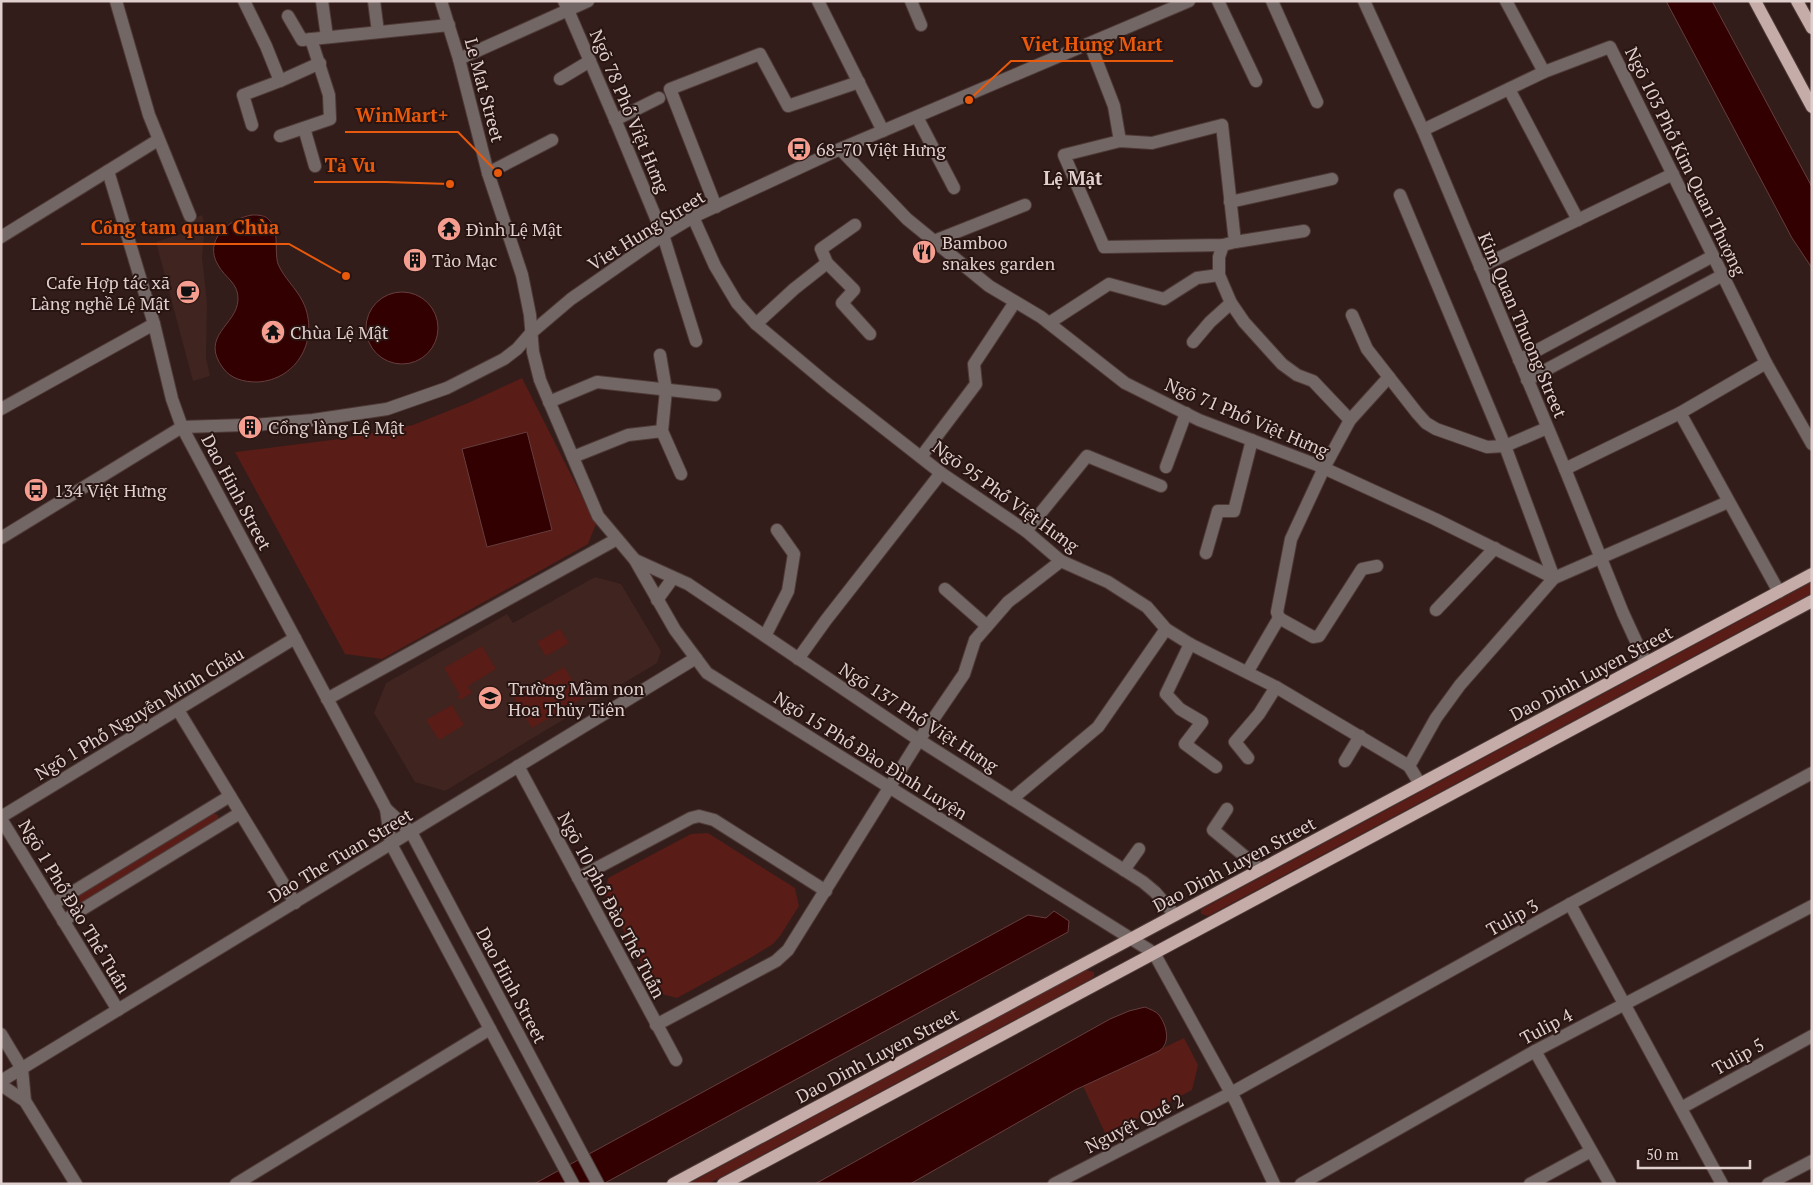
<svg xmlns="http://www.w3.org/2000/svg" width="1813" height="1185" viewBox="0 0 1813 1185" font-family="'PT Serif',serif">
  <rect width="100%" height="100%" fill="#321d1a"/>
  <g fill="#3f2420">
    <polygon points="202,215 205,226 202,257 207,303 206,358 210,376 193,381 156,242 184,233 181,223"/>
    <polygon points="595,577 621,584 661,651 657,663 445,791 415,782 374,713 386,683 507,614 513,623"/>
  </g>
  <g fill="#591c16">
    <polygon points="522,378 596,524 588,544 382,659 345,654 235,452 339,439 413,425 468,403"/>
    <polygon points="1812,582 1812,593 1208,916 1201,914 1201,910 1204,908"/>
    <polygon points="560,629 569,643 546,656 537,642"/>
    <polygon points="482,646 496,669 468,686 472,693 460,700 457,697 460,695 444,668"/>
    <polygon points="564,667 583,698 532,728 513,697"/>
    <polygon points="452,705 464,725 439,740 426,720"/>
    <polygon points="213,813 218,815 218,820 80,904 75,902 76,897"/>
    <polygon points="708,833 795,888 799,906 780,936 773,944 752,957 677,998 657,993 604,894 608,878 691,834"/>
    <polygon points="1086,970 1094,972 1094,976 1091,979 708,1184 688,1184"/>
    <polygon points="1184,1038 1198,1065 1192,1090 1106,1135 1083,1086"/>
  </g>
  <g fill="#320000" stroke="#663e3e">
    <polygon points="1666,1 1712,1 1812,187 1812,268 1792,238"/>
    <path d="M252 215C258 215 265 215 269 220 280 230 274 251 278 264 284 278 296 288 303 302 320 338 298 380 257 382 244 382 231 379 223 368 199 336 237 325 238 300 239 283 225 278 218 265 203 240 229 219 252 215Z"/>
    <circle cx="402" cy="328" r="36"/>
    <polygon points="527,432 552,530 487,547 462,449"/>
    <polygon points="1054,911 1069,921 1068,932 603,1184 534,1184 1028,915 1046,918"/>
    <path d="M1145 1007C1149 1009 1156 1011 1159 1015 1167 1026 1171 1043 1159 1051L1075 1090 910 1184H815L1110 1019 1129 1011Z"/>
  </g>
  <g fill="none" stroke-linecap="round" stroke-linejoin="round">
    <g stroke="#4e3a37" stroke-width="14">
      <g id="minor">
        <polyline points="116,1 149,115 190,216"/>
        <polyline points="244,1 266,46 280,81 320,63"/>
        <polyline points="322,1 327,37"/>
        <polyline points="374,1 378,32"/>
        <polyline points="441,1 459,59 488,173 522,275 530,315 533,352 540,380 598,516 635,560 675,630 707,673 1154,953 1236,1102 1274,1184"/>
        <polyline points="564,1 617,124 663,235 696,341"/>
        <polyline points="818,1 883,131"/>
        <polyline points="911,1 921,25"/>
        <polyline points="1218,1 1256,81"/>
        <polyline points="1272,1 1317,102"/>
        <polyline points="1364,1 1423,130 1565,469 1623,613 1646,663"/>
        <polyline points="1506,1 1544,72"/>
        <polyline points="288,16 302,40 449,25"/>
        <polyline points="1090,44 1114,106 1120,141"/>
        <polyline points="459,59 588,1"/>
        <polyline points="560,79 590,61"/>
        <polyline points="1509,89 1578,220"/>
        <polyline points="917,117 954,188"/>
        <polyline points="615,120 659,98"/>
        <polyline points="252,125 243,95 280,81"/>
        <polygon points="1222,125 1235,242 1223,245 1104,247 1064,155 1120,141 1152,143"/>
        <polyline points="304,128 315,166"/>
        <polyline points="1423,130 1544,72 1610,47 1766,363 1812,444"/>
        <polyline points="280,136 330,119 329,95 311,39"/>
        <polyline points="840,149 907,219 989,286 1041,317 1125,383 1199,420 1317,465 1435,519 1554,578"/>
        <polyline points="108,171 154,324 172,399 182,427 383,803 386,809 391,844 573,1184"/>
        <polyline points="488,173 552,140"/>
        <polyline points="1400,195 1505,446 1554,578"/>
        <polyline points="1230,202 1332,179"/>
        <polyline points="716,207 670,89 760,54 788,106 859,82"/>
        <polyline points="693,217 715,266 737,303 756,324 830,386 941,473 1026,531 1061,561 1108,582 1147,607 1166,629 1190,644 1276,687 1409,766"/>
        <polyline points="855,225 821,249 827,263 854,290 842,303 870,334"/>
        <polyline points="1,237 158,140"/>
        <polyline points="934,241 1025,205"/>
        <polyline points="1235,242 1304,231"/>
        <polyline points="1223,245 1219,257 1219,275 1231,303 1244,322 1282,364 1297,375 1313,381 1350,420 1389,377"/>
        <polyline points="1480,267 1673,174"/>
        <polyline points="1352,315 1367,349 1417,413 1426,423 1436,429 1487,447 1505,446 1547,428"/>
        <polyline points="1049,323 1109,284 1164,299 1197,278 1219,275"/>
        <polyline points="756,324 794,289 827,263"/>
        <polyline points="1193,342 1210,322 1231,303"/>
        <polyline points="660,355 666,390 662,431"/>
        <polyline points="1519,360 1713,256"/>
        <polyline points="1527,380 1723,275"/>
        <polyline points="549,402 597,382 715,395"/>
        <polyline points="1,409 154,324"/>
        <polyline points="1680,413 1779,592"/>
        <polyline points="254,425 313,420 387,409 447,388 504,359 517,349 531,333 571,299 663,235 693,217 840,149 1189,1"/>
        <polyline points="182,427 245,425"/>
        <polyline points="573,457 628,435 662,431 681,474"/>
        <polyline points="921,457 976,384 974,364 1015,302"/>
        <polyline points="1166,467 1186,413"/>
        <polyline points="1565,469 1680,413 1766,363"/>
        <polyline points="1026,531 1087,456 1161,486"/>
        <polyline points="1,538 182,427"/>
        <polyline points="1206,553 1218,511 1234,511 1252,440"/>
        <polyline points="635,560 688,584 919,740 1143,882 1155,892 1175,915"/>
        <polyline points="945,589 987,626"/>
        <polyline points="657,600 673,578"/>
        <polyline points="1436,610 1495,548"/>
        <polyline points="1279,618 1313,637 1319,636 1362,569 1377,566"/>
        <polyline points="765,636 788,591 794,554 777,530"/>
        <polyline points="1190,644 1166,694 1180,709 1202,722 1185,744 1216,767"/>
        <polyline points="798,659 826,620 941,473"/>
        <polyline points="1248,671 1279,618 1277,612 1291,539 1324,468 1350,420"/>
        <polyline points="327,699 617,539"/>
        <polyline points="178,710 295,903"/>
        <polyline points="1248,758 1235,742 1259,714 1276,687"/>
        <polyline points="1345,761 1360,736"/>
        <polyline points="518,766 676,1060"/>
        <polyline points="1420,784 1409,766 1436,718 1460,685 1554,578 1728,502"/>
        <polyline points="1012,799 1098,727 1166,629"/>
        <polyline points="386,809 411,832 598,1184"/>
        <polyline points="1227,809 1213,830 1260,869"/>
        <polyline points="1,817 295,638"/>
        <polyline points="1,819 118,1010"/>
        <polyline points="1124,870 1139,849"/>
        <polyline points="578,878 691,818 699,816 714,820 826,891"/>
        <polyline points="53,904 230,796"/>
        <polyline points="1570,904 1722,1184"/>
        <polyline points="63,921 240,813"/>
        <polyline points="656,1025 776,961 788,950 919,740 964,674 975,640 1008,602 1061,561"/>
        <polyline points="1,1034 22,1069 25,1101"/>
        <polyline points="1535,1051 1610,1184"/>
        <polyline points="1,1081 696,658"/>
        <polyline points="1,1085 25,1101 76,1184"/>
        <polyline points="1681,1108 1812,1036"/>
        <polyline points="236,1184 490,1029"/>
        <polyline points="1054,1184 1231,1093 1570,904 1812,773"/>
        <polyline points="1301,1184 1535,1051 1812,906"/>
        <polyline points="1530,1184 1591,1151"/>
        <polyline points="1768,1184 1812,1161"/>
      </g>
    </g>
    <g stroke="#4e3a37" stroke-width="14">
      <g id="major">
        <polyline points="1755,1 1812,107"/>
        <polyline points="1797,1 1812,28"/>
        <polyline points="673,1184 1812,574"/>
        <polyline points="723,1184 1812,601"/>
      </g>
    </g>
    <use href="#minor" stroke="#736765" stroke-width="12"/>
    <use href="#major" stroke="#c5aca8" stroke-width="12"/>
  </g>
  <defs>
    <g id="bus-disc" transform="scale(1.25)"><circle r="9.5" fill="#f59d8f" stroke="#281411"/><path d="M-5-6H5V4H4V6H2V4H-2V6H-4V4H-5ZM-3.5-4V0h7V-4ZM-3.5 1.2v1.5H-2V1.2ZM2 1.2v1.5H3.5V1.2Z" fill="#111"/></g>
    <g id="temple-disc" transform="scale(1.25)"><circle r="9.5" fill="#f59d8f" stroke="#281411"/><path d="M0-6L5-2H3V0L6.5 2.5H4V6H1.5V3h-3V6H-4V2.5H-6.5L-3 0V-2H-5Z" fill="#111"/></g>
    <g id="restaurant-disc" transform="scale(1.25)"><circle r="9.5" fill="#f59d8f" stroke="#281411"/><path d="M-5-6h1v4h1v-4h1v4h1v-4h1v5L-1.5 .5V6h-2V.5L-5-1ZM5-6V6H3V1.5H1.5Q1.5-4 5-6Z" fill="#111"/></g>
    <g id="building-disc" transform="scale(1.25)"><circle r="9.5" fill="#f59d8f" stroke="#281411"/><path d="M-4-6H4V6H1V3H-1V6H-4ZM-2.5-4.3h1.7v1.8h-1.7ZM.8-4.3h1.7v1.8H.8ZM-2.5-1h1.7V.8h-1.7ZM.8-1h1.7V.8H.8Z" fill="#111"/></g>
    <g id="cafe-disc" transform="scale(1.25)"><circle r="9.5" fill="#f59d8f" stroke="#281411"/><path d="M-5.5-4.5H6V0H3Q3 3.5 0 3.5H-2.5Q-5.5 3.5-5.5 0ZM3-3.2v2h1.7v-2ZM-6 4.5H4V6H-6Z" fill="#111"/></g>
    <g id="school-disc" transform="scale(1.25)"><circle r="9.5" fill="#f59d8f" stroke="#281411"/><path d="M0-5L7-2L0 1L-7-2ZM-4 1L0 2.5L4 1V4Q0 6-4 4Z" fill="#111"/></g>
  </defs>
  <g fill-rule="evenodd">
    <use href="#bus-disc" x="799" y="149"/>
    <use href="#temple-disc" x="449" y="229"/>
    <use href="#restaurant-disc" x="924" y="252"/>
    <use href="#building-disc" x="415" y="260"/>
    <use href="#cafe-disc" x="188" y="292"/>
    <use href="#temple-disc" x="273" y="332"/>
    <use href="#building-disc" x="250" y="427"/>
    <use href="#bus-disc" x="36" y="490"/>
    <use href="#school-disc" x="490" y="698"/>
  </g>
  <g text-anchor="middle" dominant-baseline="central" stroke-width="4" stroke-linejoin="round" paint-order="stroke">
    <g font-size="18" fill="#dfd0ce" stroke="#281411">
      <text transform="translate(485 90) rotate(75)">Le Mat Street</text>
      <text transform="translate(630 111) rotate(67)">Ngõ 78 Phố Việt Hưng</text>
      <text transform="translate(1686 161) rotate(64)">Ngõ 103 Phố Kim Quan Thượng</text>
      <text transform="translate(646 230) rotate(-32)">Viet Hung Street</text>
      <text transform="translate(1523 325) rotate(67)">Kim Quan Thuong Street</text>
      <text transform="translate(1247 417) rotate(23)">Ngõ 71 Phố Việt Hưng</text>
      <text transform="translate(237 492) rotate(62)">Dao Hinh Street</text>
      <text transform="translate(1006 496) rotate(36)">Ngõ 95 Phố Việt Hưng</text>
      <text transform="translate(1591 673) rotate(-28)">Dao Dinh Luyen Street</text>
      <text transform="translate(139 713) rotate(-31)">Ngõ 1 Phố Nguyễn Minh Châu</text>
      <text transform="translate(919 717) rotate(33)">Ngõ 137 Phố Việt Hưng</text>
      <text transform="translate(871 755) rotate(32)">Ngõ 15 Phố Đào Đình Luyện</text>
      <text transform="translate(340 855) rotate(-31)">Dao The Tuan Street</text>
      <text transform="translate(1234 864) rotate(-28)">Dao Dinh Luyen Street</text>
      <text transform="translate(612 905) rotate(62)">Ngõ 10 phố Đào Thế Tuấn</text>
      <text transform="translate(75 906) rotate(59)">Ngõ 1 Phố Đào Thế Tuấn</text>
      <text transform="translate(1512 917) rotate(-29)">Tulip 3</text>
      <text transform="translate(512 985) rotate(62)">Dao Hinh Street</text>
      <text transform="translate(1546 1026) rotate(-28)">Tulip 4</text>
      <text transform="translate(877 1055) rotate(-28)">Dao Dinh Luyen Street</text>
      <text transform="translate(1738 1056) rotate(-29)">Tulip 5</text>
      <text transform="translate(1134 1123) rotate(-27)">Nguyệt Quế 2</text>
    </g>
    <g font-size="18" fill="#dfd0ce" stroke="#281411" text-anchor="start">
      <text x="816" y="149">68-70 Việt Hưng</text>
      <text x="466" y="229">Đình Lệ Mật</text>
      <text x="942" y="242">Bamboo<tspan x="942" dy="21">snakes garden</tspan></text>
      <text x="432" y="260">Tảo Mạc</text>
      <text x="170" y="282" text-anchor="end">Cafe Hợp tác xã<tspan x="170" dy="21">Làng nghề Lệ Mật</tspan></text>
      <text x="290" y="332">Chùa Lệ Mật</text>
      <text x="268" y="427">Cổng làng Lệ Mật</text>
      <text x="54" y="490">134 Việt Hưng</text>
      <text x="508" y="688">Trường Mầm non<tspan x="508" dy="21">Hoa Thủy Tiên</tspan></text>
    </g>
    <g font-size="19" font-weight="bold" fill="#dfd0ce" stroke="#281411">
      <text x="1073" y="177">Lệ Mật</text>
    </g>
  </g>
  <path fill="none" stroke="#e8590c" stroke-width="2" d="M969 100L1011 61H1173M498 173L458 132H345M450 184L386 182H314M346 276L289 244H81"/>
  <g fill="#e8590c" stroke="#281411" stroke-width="2">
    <circle cx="969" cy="100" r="5"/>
    <circle cx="498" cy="173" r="5"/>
    <circle cx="450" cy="184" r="5"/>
    <circle cx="346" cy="276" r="5"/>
  </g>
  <g font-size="19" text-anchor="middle" font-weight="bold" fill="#e8590c" stroke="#281411" stroke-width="4" stroke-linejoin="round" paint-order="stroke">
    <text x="1092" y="51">Viet Hung Mart</text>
    <text x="402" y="122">WinMart+</text>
    <text x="350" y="172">Tả Vu</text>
    <text x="185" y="234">Cổng tam quan Chùa</text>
  </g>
  <rect width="1813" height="1185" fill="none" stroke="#dfd0ce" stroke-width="5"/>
  <path d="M1638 1160v8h112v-8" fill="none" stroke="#dfd0ce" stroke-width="2.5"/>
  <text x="1646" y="1160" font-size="15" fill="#dfd0ce" stroke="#281411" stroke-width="4" paint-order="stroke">50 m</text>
</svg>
